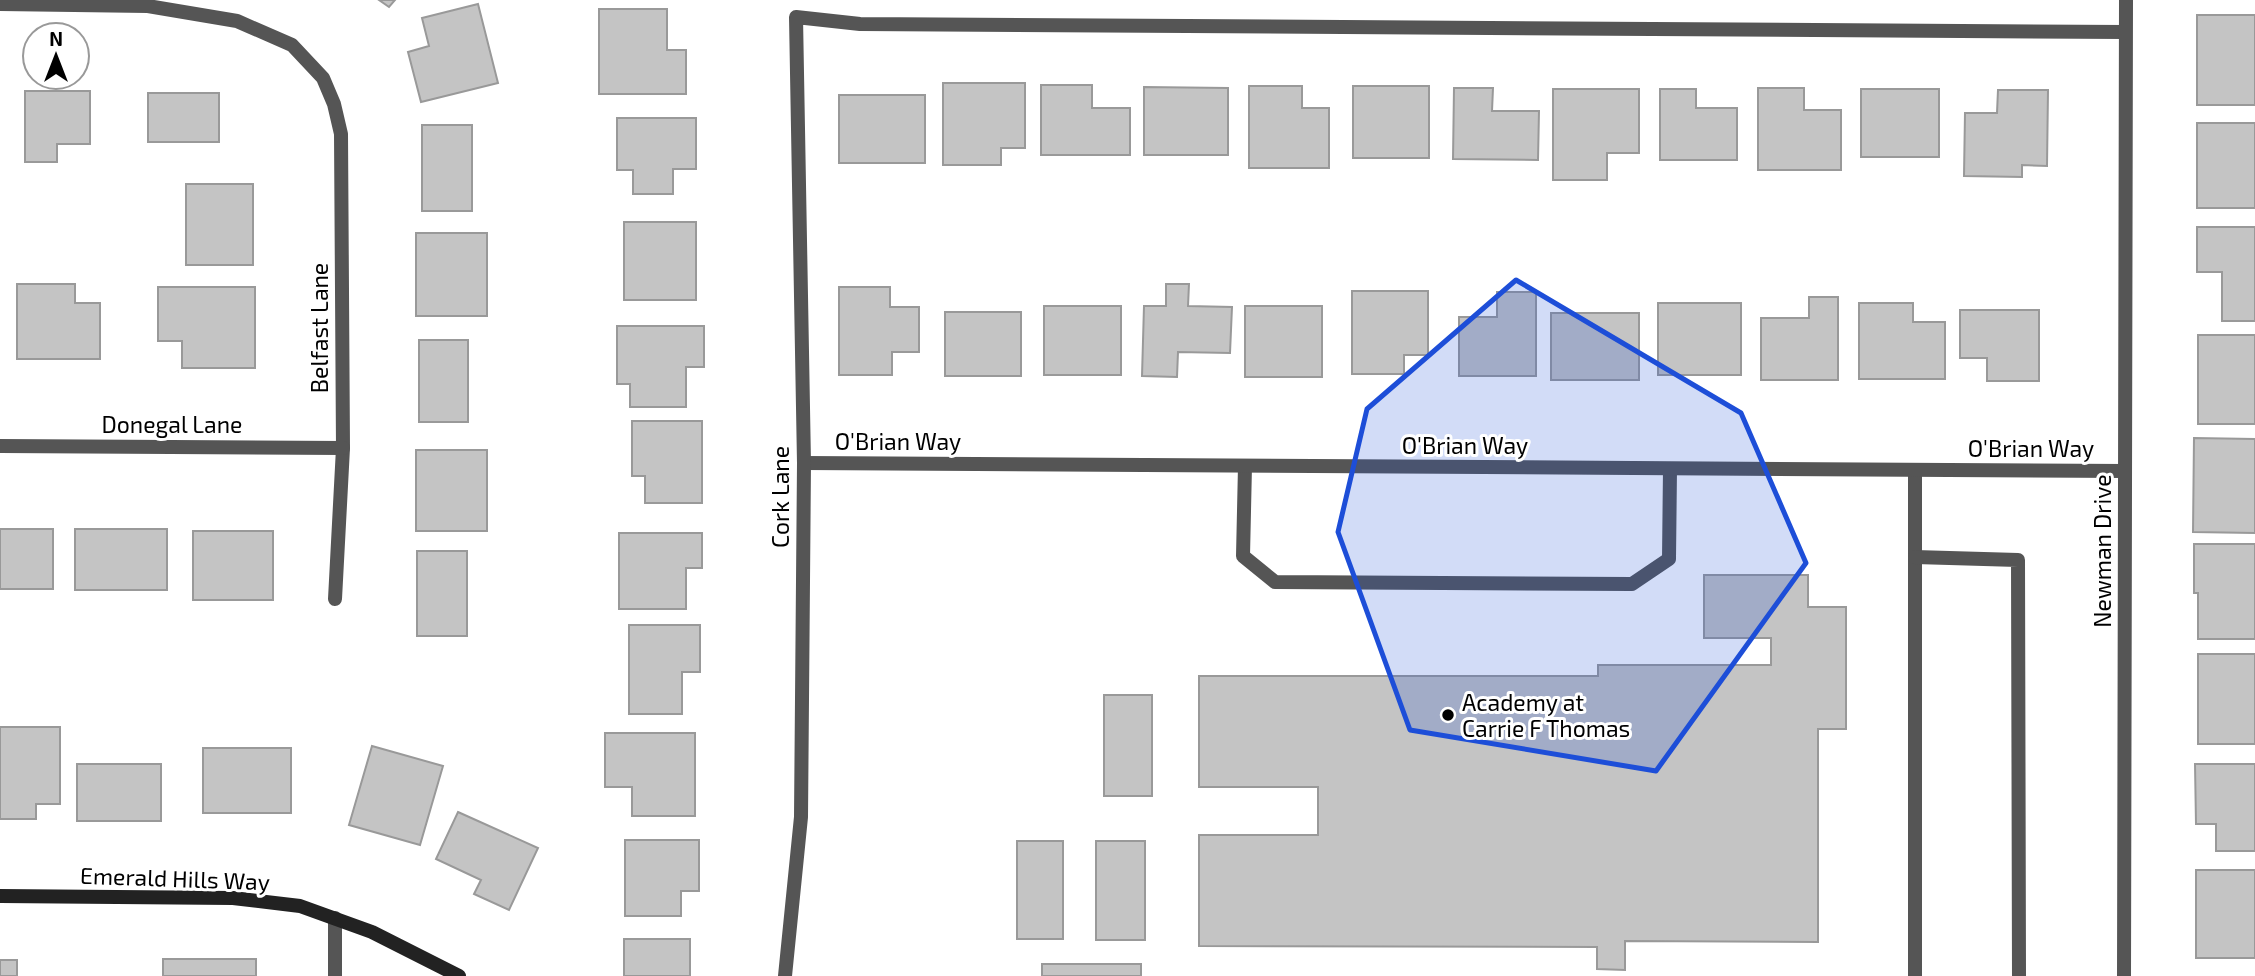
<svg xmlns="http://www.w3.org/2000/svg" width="2255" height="976" viewBox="0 0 2255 976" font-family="'Exo 2',sans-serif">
  <rect width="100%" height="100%" fill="#fff"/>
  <g fill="#c4c4c4" stroke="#999" stroke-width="2">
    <polygon points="379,0 395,0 389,7"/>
    <polygon points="478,4 498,83 421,102 408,52 429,46 422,18"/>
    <polygon points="599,9 667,9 667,50 686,50 686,94 599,94"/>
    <rect x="2197" y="15" width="58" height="90"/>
    <polygon points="943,83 1025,83 1025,148 1001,148 1001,165 943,165"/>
    <polygon points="1041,85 1092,85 1092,108 1130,108 1130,155 1041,155"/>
    <polygon points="1249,86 1302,86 1302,108 1329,108 1329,168 1249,168"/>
    <rect x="1353" y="86" width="76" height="72"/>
    <polygon points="1144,87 1228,88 1228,155 1144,155"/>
    <polygon points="1454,88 1493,88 1492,111 1539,111 1538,160 1453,159"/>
    <polygon points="1758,88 1804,88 1804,110 1841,110 1841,170 1758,170"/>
    <polygon points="1553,89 1639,89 1639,153 1607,153 1607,180 1553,180"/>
    <polygon points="1660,89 1696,89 1696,108 1737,108 1737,160 1660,160"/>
    <rect x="1861" y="89" width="78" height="68"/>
    <polygon points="1998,90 2048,90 2047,166 2022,165 2022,177 1964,176 1965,113 1997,113"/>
    <polygon points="25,91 90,91 90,144 57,144 57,162 25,162"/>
    <rect x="148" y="93" width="71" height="49"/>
    <rect x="839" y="95" width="86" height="68"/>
    <polygon points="617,118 696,118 696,169 673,169 673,194 633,194 633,170 617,170"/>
    <rect x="2197" y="123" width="58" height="85"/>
    <rect x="422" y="125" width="50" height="86"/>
    <rect x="186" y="184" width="67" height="81"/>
    <rect x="624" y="222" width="72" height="78"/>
    <polygon points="2197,227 2255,227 2255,321 2222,321 2222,272 2197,272"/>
    <rect x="416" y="233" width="71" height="83"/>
    <polygon points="17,284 75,284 75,303 100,303 100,359 17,359"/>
    <polygon points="1166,284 1189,284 1188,306 1232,307 1230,353 1178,352 1177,377 1142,376 1144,306 1166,306"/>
    <polygon points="158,287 255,287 255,368 182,368 182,341 158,341"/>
    <polygon points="839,287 890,287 890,307 919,307 919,352 892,352 892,375 839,375"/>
    <polygon points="1352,291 1428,291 1428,355 1404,355 1404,374 1352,374"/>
    <polygon points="1497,292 1536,292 1536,376 1459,376 1459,317 1497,317"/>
    <polygon points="1809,297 1838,297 1838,380 1761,380 1761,318 1809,318"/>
    <rect x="1658" y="303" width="83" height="72"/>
    <polygon points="1859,303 1913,303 1913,322 1945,322 1945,379 1859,379"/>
    <rect x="1044" y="306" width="77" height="69"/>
    <rect x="1245" y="306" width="77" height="71"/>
    <polygon points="1960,310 2039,310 2039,381 1987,381 1987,358 1960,358"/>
    <rect x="945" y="312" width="76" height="64"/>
    <rect x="1551" y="313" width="88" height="67"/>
    <polygon points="617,326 704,326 704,367 686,367 686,407 630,407 630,384 617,384"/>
    <rect x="2198" y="335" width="57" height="89"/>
    <rect x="419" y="340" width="49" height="82"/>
    <polygon points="632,421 702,421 702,503 645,503 645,476 632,476"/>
    <polygon points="2194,438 2255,439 2255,533 2193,532"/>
    <rect x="416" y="450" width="71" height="81"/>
    <rect x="0" y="529" width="53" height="60"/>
    <rect x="75" y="529" width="92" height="61"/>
    <rect x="193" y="531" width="80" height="69"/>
    <polygon points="619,533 702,533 702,568 686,568 686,609 619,609"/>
    <polygon points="2194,544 2255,544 2255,639 2198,639 2198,593 2194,593"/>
    <rect x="417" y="551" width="50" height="85"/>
    <polygon points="1704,575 1808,575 1808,607 1846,607 1846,729 1818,729 1818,942 1625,941 1625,970 1597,969 1597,947 1199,946 1199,835 1318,835 1318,787 1199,787 1199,676 1598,676 1598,665 1771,665 1771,638 1704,638"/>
    <polygon points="629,625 700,625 700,672 682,672 682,714 629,714"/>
    <rect x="2198" y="654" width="57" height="90"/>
    <rect x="1104" y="695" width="48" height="101"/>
    <polygon points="0,727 60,727 60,804 36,804 36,819 0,819"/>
    <polygon points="605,733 695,733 695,816 632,816 632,787 605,787"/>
    <polygon points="372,746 443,766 420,845 349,825"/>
    <rect x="203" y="748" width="88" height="65"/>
    <rect x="77" y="764" width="84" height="57"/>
    <polygon points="2195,764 2255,764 2255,851 2216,851 2216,824 2196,824"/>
    <polygon points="458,812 538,848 509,910 474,894 481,880 436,859"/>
    <polygon points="625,840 699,840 699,891 681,891 681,916 625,916"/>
    <rect x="1017" y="841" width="46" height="98"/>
    <rect x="1096" y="841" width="49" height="99"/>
    <rect x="2196" y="870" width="59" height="88"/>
    <rect x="624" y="939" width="66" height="37"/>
    <rect x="163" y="959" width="93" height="17"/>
    <rect x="0" y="960" width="17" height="16"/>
    <rect x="1042" y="964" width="99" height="12"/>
  </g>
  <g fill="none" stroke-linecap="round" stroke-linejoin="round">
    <g stroke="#555" stroke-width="14">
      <polyline points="1245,466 1243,556 1275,582 1632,584 1669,559 1670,469"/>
      <polyline points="1915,470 1915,976"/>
      <polyline points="1915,557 2018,560 2019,976"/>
    </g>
    <g stroke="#555" stroke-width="14">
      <polyline points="0,4 148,6 237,21 292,45 323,78 334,104 341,134 343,448 335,599"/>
      <polyline points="0,446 343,448"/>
      <polyline points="804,463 2125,471"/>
      <polyline points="335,976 335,918"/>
      <polyline points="785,976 801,817 804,463 796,17 860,24 2125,32"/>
      <polyline points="2124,976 2126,0"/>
    </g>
    <polyline stroke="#222" stroke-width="14" points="0,896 233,898 300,906 372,932 459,976"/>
  </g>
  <path fill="#1d4ed8" fill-opacity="0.2" stroke="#1d4ed8" stroke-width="5" stroke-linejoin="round" d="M1516 280 1741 413 1806 563 1656 771 1410 730 1338 532 1367 409Z"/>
  <circle fill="#000" stroke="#fff" stroke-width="2.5" cx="1448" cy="715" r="7"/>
  <g text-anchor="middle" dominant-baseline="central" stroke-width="6" stroke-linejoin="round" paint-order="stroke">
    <g font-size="23" fill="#000" stroke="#fff">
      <text transform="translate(319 328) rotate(-90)">Belfast Lane</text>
      <text x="172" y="424">Donegal Lane</text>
      <text x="898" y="441">O'Brian Way</text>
      <text x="1465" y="445">O'Brian Way</text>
      <text x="2031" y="448">O'Brian Way</text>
      <text transform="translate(780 497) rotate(-90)">Cork Lane</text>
      <text transform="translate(2102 551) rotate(-90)">Newman Drive</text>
      <text transform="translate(175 878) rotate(2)">Emerald Hills Way</text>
    </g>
    <g font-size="23" fill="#000" stroke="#fff" text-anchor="start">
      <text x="1462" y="702">Academy at<tspan x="1462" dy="26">Carrie F Thomas</tspan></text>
    </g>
  </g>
  <g transform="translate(56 56)"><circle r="33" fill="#ffffff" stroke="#999999" stroke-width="2"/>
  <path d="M0-5L12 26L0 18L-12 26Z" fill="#000000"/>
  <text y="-10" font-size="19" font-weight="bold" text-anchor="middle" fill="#000000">N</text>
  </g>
</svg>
